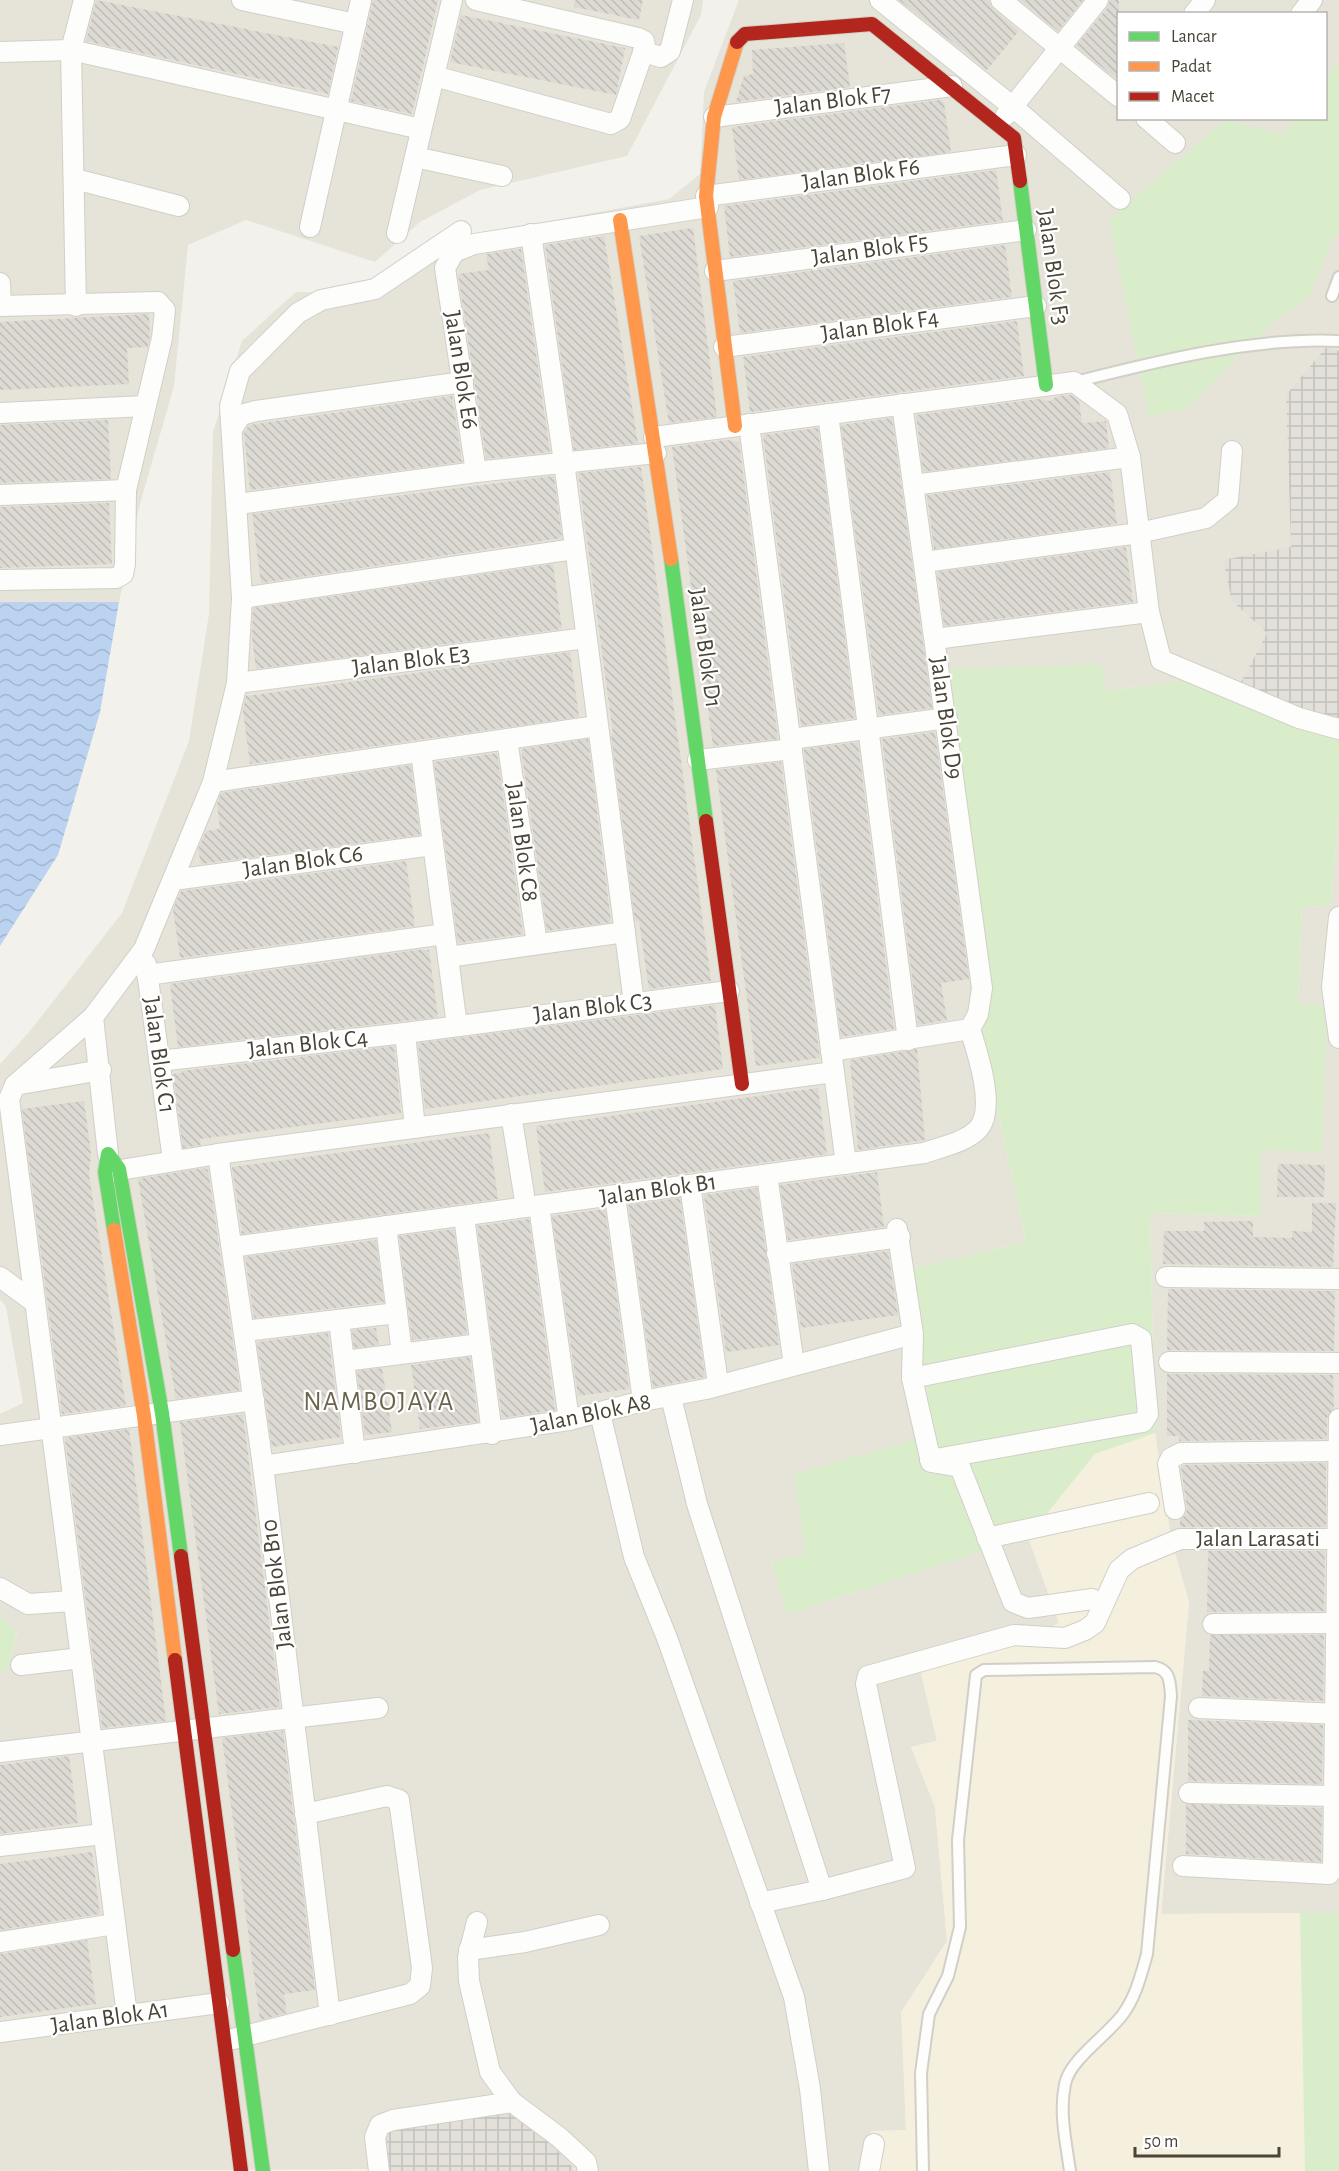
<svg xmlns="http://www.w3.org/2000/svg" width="1339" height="2171" viewBox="0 0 1339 2171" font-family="'Alegreya Sans',sans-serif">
  <defs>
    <pattern id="industrial-grid" width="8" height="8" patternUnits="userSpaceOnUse" patternTransform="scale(1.5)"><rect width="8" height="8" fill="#e2e0d9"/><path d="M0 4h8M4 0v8" fill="none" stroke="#c3c1bb"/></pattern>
    <pattern id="water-waves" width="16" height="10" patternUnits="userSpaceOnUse" patternTransform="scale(1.5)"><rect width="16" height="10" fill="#bbd3f1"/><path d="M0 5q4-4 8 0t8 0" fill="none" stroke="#a2b6cf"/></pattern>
    <pattern id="building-back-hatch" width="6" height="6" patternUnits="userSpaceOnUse" patternTransform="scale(1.5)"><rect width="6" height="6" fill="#dcdad3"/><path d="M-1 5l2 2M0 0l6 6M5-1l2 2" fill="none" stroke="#bebcb6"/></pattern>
  </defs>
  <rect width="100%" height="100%" fill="#f2f1eb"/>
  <g fill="#e6e4d8">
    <polygon points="0,0 703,0 701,15 627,156 480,190 420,222 375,262 246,220 188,245 174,386 140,504 119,602 0,602"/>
    <polygon points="739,0 1339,0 1339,60 1326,78 1326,14 1118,14 1118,118 1296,119 1283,135 1187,408 1274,321 1310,296 1333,235 1339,238 1339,351 1328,345 1286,395 1291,547 1232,601 1267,633 1231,701 1193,679 1107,691 1101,665 989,988 981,1033 1026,1242 906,1270 934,1434 806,1554 771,1561 787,1614 1028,1537 1059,1623 1021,1641 919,1665 937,1741 911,1747 935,1807 947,1941 902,2012 906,2130 864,2171 576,2171 575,2168 0,2171 0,1672 9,1665 17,1632 0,1616 0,1414 23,1403 6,1307 0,1299 0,1064 30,1031 122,913 189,741 209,614 213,432 242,341 296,292 371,293 469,236 669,199 700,174 704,92"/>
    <polygon points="1339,815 1339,1913 1161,1914 1189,1602 1171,1539 1155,1433 1150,1213 1261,1216 1261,1149 1326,1005 1298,1003 1302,907 1330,906"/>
  </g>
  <polygon fill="#f5efde" points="1155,1433 1171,1539 1189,1602 1161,1914 1300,1913 1305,2171 864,2171 871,2131 906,2130 901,2012 947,1941 935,1807 911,1747 937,1741 919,1664 1021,1641 1059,1623 1028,1537 1095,1454"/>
  <g fill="url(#industrial-grid)">
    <polygon points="1328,345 1339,351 1339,731 1231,701 1267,633 1232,601 1223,560 1291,547 1286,395"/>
    <polygon points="509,2100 576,2171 376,2171 370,2124"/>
  </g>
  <g fill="#daedcb">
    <polygon points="1339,60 1339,238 1333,236 1310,296 1274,321 1187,408 1149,417 1109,220 1225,120 1283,135 1296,119 1326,118 1326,78"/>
    <polygon points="1101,664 1107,691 1193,679 1231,701 1339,731 1339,815 1330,906 1302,907 1298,1003 1327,1005 1322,1152 1261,1150 1261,1216 1150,1213 1155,1433 1095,1454 1028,1537 787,1614 771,1561 806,1554 794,1474 934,1434 906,1270 1026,1242 981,1033 989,988 947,669"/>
    <polygon points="0,1616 17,1631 9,1665 0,1672"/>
    <polygon points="1300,1913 1339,1913 1339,2171 1305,2171"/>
  </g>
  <polygon fill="url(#water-waves)" points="0,602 119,602 100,712 58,855 0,946"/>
  <g fill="url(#building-back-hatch)">
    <polygon points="96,0 338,47 328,94 86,41"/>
    <polygon points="373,0 438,0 412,114 351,101"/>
    <polygon points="575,0 643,0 639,20 574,7"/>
    <polygon points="899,0 989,0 993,9 1019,31 987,70"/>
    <polygon points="1020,0 1083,0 1058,31"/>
    <polygon points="1110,0 1119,0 1119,81 1076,46 1107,8"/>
    <polygon points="461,15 625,48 616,95 450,62"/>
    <polygon points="844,43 850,87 736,102 744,76 753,74 752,50"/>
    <polygon points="940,100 944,103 951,152 739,180 732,127"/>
    <polygon points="996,170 1003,221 730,257 724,206"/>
    <polygon points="693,228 717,417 669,423 639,236"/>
    <polygon points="604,236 638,443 574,450 545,245"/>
    <polygon points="1005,245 1012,297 740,333 733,281"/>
    <polygon points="521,249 550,452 486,459 458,274 489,270 486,254"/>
    <polygon points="149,314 150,336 148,347 127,348 129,384 0,390 0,322"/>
    <polygon points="1017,321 1024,376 750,412 743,357"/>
    <polygon points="1071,395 1079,401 1082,423 1106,421 1109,448 923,472 916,415 1038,399 1049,401 1058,396"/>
    <polygon points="452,396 462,462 250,490 244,433 249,425"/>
    <polygon points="892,418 932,708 879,715 841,425"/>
    <polygon points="108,420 111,479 0,483 0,425"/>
    <polygon points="818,428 855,718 801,726 763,435"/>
    <polygon points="726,440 739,442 778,739 713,746 672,447"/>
    <polygon points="641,467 711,981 649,989 639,921 635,921 611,734 613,734 578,473"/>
    <polygon points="1110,472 1117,524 934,549 927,495"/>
    <polygon points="554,476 562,538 261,583 252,514"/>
    <polygon points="109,503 112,564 0,568 0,507"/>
    <polygon points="1126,547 1133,602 944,626 937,572"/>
    <polygon points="553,564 562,629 256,669 252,638 253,608"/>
    <polygon points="570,652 579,717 250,764 243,710 246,696"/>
    <polygon points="935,732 969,979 941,983 947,1020 918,1025 882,739"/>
    <polygon points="588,739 611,922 547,931 521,749"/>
    <polygon points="858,742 894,1029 841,1037 804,749"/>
    <polygon points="497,753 523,934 458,943 434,762"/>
    <polygon points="781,762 820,1058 756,1066 716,770"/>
    <polygon points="411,765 420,835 201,864 198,849 206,831 220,829 217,804 221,793"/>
    <polygon points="406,861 415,926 180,958 173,909 181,891"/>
    <polygon points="418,950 429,950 438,1017 178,1047 170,984"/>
    <polygon points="715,1005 723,1069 425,1109 418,1043"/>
    <polygon points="394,1046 401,1113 200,1139 201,1145 183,1148 173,1074 182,1073 181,1071"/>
    <polygon points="917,1049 925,1140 858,1150 850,1060"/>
    <polygon points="818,1088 827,1154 545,1192 536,1126"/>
    <polygon points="84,1101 91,1153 89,1175 126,1406 62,1414 22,1109"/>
    <polygon points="489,1133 498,1199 242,1234 232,1167"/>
    <polygon points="1278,1164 1325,1165 1324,1197 1277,1197"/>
    <polygon points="204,1168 208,1170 240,1390 176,1399 138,1179"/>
    <polygon points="877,1172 884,1227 788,1240 780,1185"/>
    <polygon points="757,1188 779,1345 726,1352 704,1195"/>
    <polygon points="680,1198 705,1377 653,1387 628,1205"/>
    <polygon points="1312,1203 1336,1203 1333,1267 1163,1264 1164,1231 1204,1231 1204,1222 1253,1221 1253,1237 1292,1238 1292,1231 1312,1232"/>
    <polygon points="605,1209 629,1389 578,1396 552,1216"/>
    <polygon points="529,1219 555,1410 502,1418 477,1226"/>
    <polygon points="454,1229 467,1334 412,1340 399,1236"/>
    <polygon points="376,1240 384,1302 254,1318 245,1257"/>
    <polygon points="888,1251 898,1315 801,1328 792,1264"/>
    <polygon points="1168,1289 1335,1291 1334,1351 1167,1350"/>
    <polygon points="376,1328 379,1345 354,1348 352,1330"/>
    <polygon points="328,1333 341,1437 272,1447 257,1342"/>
    <polygon points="470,1357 478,1422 420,1429 411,1365"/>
    <polygon points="382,1368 392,1432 365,1435 357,1371"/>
    <polygon points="1167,1374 1333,1375 1334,1408 1327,1418 1327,1439 1179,1441 1179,1436 1167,1436"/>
    <polygon points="243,1414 280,1707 219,1714 180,1422"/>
    <polygon points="129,1429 166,1721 102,1728 65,1438"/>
    <polygon points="1326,1463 1326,1527 1180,1527 1180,1520 1186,1514 1187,1508 1181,1467 1184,1465"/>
    <polygon points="1208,1551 1325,1551 1324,1611 1207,1612"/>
    <polygon points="1210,1635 1324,1635 1323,1701 1202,1696 1203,1671 1209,1671"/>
    <polygon points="1188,1720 1323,1725 1322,1784 1188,1781"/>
    <polygon points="283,1731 315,1990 284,1994 287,2013 260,2020 222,1738"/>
    <polygon points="69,1756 78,1823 0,1834 0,1765"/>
    <polygon points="1186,1804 1322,1808 1321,1862 1186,1854"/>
    <polygon points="92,1852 100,1914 0,1930 0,1864"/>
    <polygon points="87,1940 96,2004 0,2017 0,1954"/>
  </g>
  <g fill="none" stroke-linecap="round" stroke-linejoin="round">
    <g stroke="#d0cfc8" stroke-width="14">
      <g id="lane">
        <polyline points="1332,296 1339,277"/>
        <path d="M1075 382C1158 361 1253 337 1339 341"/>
        <path d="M923 2171 921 2073 929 2014 948 1976 960 1927 958 1840 976 1675 984 1670 1155 1667C1170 1670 1170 1682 1171 1696L1147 1954C1141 1975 1136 1996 1123 2014 1108 2035 1070 2059 1065 2084 1059 2113 1066 2142 1070 2171"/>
      </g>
    </g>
    <g stroke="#d0cfc8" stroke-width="22">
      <g id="street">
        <polyline points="242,0 356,24"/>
        <polyline points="880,0 1013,107 1120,199"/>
        <polyline points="1001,0 1118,96"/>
        <polyline points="1194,14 1205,0"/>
        <polyline points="1301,14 1312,0"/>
        <polyline points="0,52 71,50 421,129"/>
        <polyline points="643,52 661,57 670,51 683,0"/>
        <polyline points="434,76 611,124 620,119 645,47 644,41 638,38 476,0"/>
        <polyline points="1006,115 1098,0"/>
        <polyline points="714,117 952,86"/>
        <polyline points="1146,118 1175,143"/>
        <polyline points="415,157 502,176"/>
        <polyline points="75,179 179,206"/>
        <polyline points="706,196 1016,155"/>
        <polyline points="310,227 361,0"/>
        <polyline points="397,233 452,0"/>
        <polyline points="531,234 564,462 634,1003"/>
        <polyline points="715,271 1026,230"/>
        <polyline points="0,283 1,306"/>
        <polyline points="0,306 158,302 165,310 162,338 126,490 125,564 123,574 116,578 0,580"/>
        <polyline points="76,306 71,50 84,0"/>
        <polyline points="724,347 1036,306"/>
        <polyline points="902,404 982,988 978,1014 970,1029"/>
        <polyline points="0,413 145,406"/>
        <polyline points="828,414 908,1040"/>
        <polyline points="749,424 846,1164"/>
        <polyline points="232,429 241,415 256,411 463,382"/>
        <polyline points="654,437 1074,382 1117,414 1130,457 1149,612 1161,660 1299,718 1339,729"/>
        <polyline points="476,472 445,268 454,252 474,244 708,207"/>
        <polyline points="913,485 1130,457"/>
        <polyline points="0,495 126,490"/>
        <polyline points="238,504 476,472 656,453"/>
        <polyline points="924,562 1139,533 1206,518 1228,500 1232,451"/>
        <polyline points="242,598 574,549"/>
        <polyline points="935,639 1149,612"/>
        <polyline points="237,683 586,638"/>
        <polyline points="507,739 537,944"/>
        <polyline points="791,739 947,718"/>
        <polyline points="421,752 457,1026"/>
        <polyline points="698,760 792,749"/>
        <polyline points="213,782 597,726"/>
        <polyline points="173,880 433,845"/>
        <polyline points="1339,917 1332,987 1339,1038"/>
        <polyline points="448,957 625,932"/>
        <polyline points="146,964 173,1160"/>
        <polyline points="147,975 445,934"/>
        <polyline points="93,1017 108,1154"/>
        <polyline points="405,1033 415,1128"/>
        <polyline points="831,1051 970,1029"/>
        <polyline points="159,1061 405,1033 729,991"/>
        <polyline points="15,1085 101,1070"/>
        <polyline points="511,1114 526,1207"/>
        <polyline points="218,1154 263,1466 330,2015"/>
        <polyline points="108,1172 218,1154 834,1072"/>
        <polyline points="767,1175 794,1365"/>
        <polyline points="690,1185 718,1384"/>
        <polyline points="615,1196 643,1401"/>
        <polyline points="539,1206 569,1420"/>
        <polyline points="464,1216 492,1434"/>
        <polyline points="386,1226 402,1353"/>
        <polyline points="897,1229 913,1334 912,1378 931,1462 960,1467 1013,1602 1028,1608 1092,1599"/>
        <path d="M232 1247 924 1153C941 1147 967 1142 979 1128 996 1107 977 1052 970 1029"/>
        <polyline points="777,1254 900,1237"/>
        <polyline points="0,1277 34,1302"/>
        <polyline points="1166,1277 1339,1279"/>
        <polyline points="339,1320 355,1453"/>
        <polyline points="244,1331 397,1313"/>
        <polyline points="344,1361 480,1344"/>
        <polyline points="1169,1362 1339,1363"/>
        <polyline points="912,1378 1132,1334 1141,1339 1148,1414 1143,1422 930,1460"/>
        <polyline points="671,1397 697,1504 822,1890 760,1903"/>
        <polyline points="600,1413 634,1557 667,1638 794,1997 810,2089 819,2171"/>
        <polyline points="0,1435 254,1400"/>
        <polyline points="263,1466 569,1420 643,1401 706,1389 913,1334"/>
        <polyline points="1175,1509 1168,1464 1171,1458 1181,1453 1338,1451"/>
        <polyline points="987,1538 1149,1503"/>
        <polyline points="0,1588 28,1604 73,1601"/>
        <polyline points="1213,1624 1336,1623"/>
        <polyline points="21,1665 81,1658"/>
        <polyline points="1199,1708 1339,1714"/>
        <polyline points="0,1752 378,1708"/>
        <polyline points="1189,1793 1334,1796"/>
        <polyline points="0,1846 103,1834"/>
        <polyline points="1183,1866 1329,1874 1333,1869 1339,1419"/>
        <polyline points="822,1890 905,1868 866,1684 868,1676 1014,1635 1065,1638 1085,1630 1095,1623 1119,1570 1132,1559 1180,1539 1337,1539"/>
        <polyline points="477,1922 468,1957 469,1981 490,2072 512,2102 559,2137 586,2162 588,2171"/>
        <polyline points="0,1942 115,1924"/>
        <polyline points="469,1950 525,1942 599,1925"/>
        <polyline points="127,2015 9,1099 15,1085 93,1017 144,949 213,782 237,683 242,598 230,406 240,371 298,313 321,300 375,289 461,231"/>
        <polyline points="0,2032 219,2003"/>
        <polyline points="233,2039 410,1994 420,1986 422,1968 399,1800 387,1796 305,1814"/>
        <polyline points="379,2171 375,2137 380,2125 393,2120 512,2102"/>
        <polyline points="869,2171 874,2144"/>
      </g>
    </g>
    <g stroke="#d1d0c2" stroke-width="16">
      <g id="fast">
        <polyline points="1020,181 1046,385"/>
        <polyline points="671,559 706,821"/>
        <polyline points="114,1230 105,1172 108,1154 119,1169 162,1413 181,1556"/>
        <polyline points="233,1950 263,2171"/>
      </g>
    </g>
    <g stroke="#d1d0c2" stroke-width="16">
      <g id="slow">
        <polyline points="620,220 671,559"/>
        <polyline points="735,426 706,196 714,117 737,42"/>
        <polyline points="114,1230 144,1416 175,1660"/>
      </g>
    </g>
    <g stroke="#d1d0c2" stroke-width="16">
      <g id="jam">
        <polyline points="737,42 745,34 872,24 1014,138 1020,181"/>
        <polyline points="706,821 742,1084"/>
        <polyline points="181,1556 233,1950"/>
        <polyline points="175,1660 241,2171"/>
      </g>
    </g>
    <use href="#lane" stroke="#fdfdfc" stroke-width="10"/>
    <use href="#street" stroke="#fdfdfc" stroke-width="20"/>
    <use href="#fast" stroke="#63d668" stroke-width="14"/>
    <use href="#slow" stroke="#ff974d" stroke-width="14"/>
    <use href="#jam" stroke="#b3261e" stroke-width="14"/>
  </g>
  <g text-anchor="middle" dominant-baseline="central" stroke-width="4.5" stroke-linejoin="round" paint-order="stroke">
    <g font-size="24" fill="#484436" stroke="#fff">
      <text transform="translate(833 101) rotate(-7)">Jalan Blok F7</text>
      <text transform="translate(861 175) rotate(-8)">Jalan Blok F6</text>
      <text transform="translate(870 250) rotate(-8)">Jalan Blok F5</text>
      <text transform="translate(1053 267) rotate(82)">Jalan Blok F3</text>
      <text transform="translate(880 326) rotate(-8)">Jalan Blok F4</text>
      <text transform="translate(461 370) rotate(81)">Jalan Blok E6</text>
      <text transform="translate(705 648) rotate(82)">Jalan Blok D1</text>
      <text transform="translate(411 661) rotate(-7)">Jalan Blok E3</text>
      <text transform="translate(946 718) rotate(82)">Jalan Blok D9</text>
      <text transform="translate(522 842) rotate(82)">Jalan Blok C8</text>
      <text transform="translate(303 862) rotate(-8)">Jalan Blok C6</text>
      <text transform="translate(593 1008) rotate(-7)">Jalan Blok C3</text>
      <text transform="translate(308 1044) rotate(-6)">Jalan Blok C4</text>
      <text transform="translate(159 1055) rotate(82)">Jalan Blok C1</text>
      <text transform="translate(658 1190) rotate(-8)">Jalan Blok B1</text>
      <text transform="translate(591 1414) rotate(-12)">Jalan Blok A8</text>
      <text x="1258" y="1539">Jalan Larasati</text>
      <text transform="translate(277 1584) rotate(-97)">Jalan Blok B10</text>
      <text transform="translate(110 2018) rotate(-8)">Jalan Blok A1</text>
    </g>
    <g font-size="27" letter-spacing="1.5" fill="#6c644d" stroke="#fff">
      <text x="379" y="1401">NAMBOJAYA</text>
    </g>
  </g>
  <rect x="1117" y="12" width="210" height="108" fill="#ffffff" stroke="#b6b4af" stroke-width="1.5"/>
  <rect x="1129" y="32" width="30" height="9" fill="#63d668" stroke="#b6b4af" stroke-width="1.5"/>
  <text x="1171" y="42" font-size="18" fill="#484436">Lancar</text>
  <rect x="1129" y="62" width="30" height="9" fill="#ff974d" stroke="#b6b4af" stroke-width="1.5"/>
  <text x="1171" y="72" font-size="18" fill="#484436">Padat</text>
  <rect x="1129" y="92" width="30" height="9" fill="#b3261e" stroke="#b6b4af" stroke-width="1.5"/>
  <text x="1171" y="102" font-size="18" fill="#484436">Macet</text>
  <path d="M1135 2147v9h144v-9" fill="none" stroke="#484436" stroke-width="3"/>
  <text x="1144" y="2147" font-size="18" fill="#484436" stroke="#ffffff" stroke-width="4.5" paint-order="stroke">50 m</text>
</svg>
